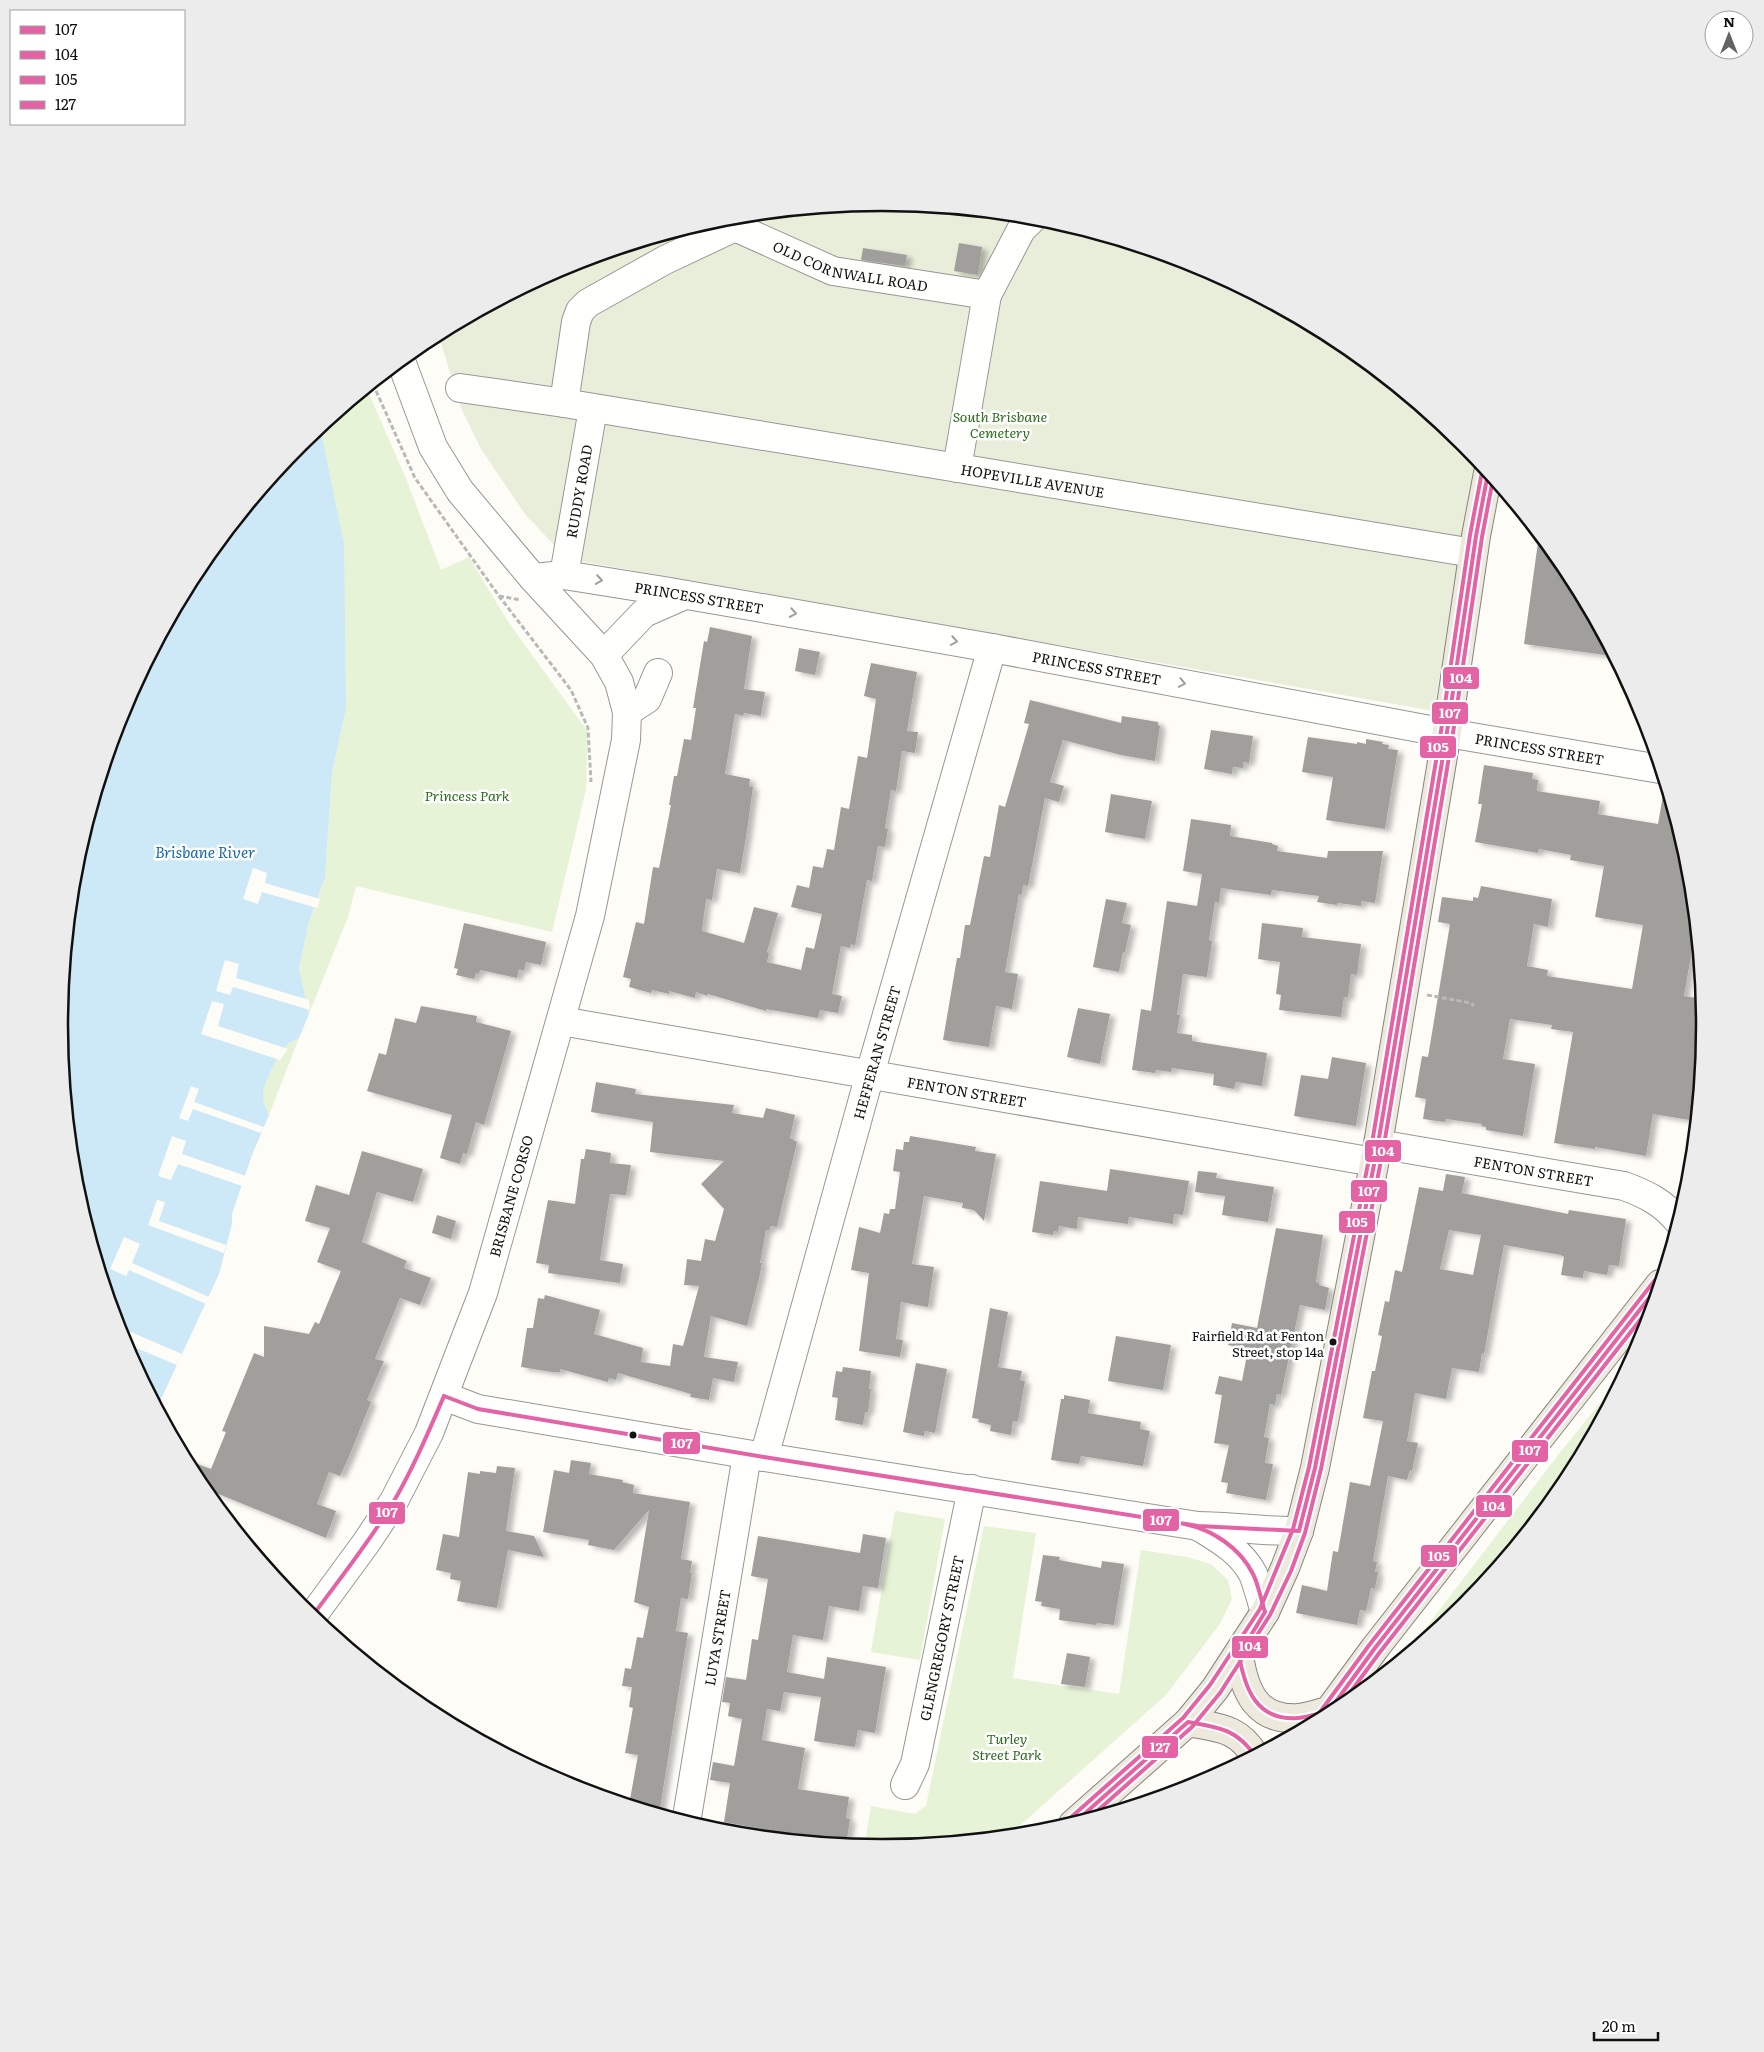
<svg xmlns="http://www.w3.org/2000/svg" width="1764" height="2052" viewBox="0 0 1764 2052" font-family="Literata,serif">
  <defs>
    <filter id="shadow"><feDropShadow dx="5.5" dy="3" stdDeviation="2.5" flood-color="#0004"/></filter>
  </defs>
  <rect width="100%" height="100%" fill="#fdfcf7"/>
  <g fill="#e7f3d7">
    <polygon points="367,389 407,481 441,570 469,557 507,620 588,732 586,789 552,932 356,886 348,917 309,1014 299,970 309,921 325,878 332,773 346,709 328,468 320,427"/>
    <path d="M299 1038 269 1115C266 1109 263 1103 263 1096 263 1083 279 1053 289 1043 292 1041 296 1040 299 1038Z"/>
    <polygon points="1626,1371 1566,1484 1464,1608 1401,1660 1562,1450"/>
    <polygon points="895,1511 945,1519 920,1660 871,1652"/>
    <polygon points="984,1526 1036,1533 1013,1678 1119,1694 1141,1550 1187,1557 1211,1564 1228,1580 1232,1599 1220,1624 1166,1695 1007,1837 882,1849 864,1848 871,1806 914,1814 926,1806"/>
  </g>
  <polygon fill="#e9eedb" points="882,203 1043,219 1197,266 1340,342 1464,444 1476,458 1434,711 567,559 525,514 481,449 462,410 438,334 567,265 722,219"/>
  <path fill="#cde8f7" d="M320 427 344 544 346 709 332 773 325 878 309 921 299 969 309 1014 299 1038C296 1040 292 1041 289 1043 279 1053 263 1083 263 1096 263 1103 266 1109 269 1115L252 1155 232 1214V1224L219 1274 157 1408 121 1341 75 1186 59 1026 75 865 122 711 198 568 300 444Z"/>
  <g fill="#fdfcf7">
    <polygon points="253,868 267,873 265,883 320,899 317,908 262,892 258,904 243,899"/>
    <polygon points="225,960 239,964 236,978 309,1000 310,1010 233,987 230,995 216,991"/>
    <polygon points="212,1001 224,1004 218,1026 288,1049 280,1060 201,1034"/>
    <polygon points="191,1086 199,1089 194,1102 264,1127 261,1133 193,1109 188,1121 179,1118"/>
    <polygon points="172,1136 186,1141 182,1154 246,1176 242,1186 178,1164 171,1180 158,1176"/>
    <polygon points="157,1200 165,1202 159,1221 226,1245 224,1253 148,1225"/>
    <polygon points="124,1237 140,1244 132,1263 209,1297 206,1304 129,1270 126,1276 110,1269"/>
    <polygon points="117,1326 182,1354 177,1365 122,1342"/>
  </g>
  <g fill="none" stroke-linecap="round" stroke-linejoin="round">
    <polyline stroke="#cde8f7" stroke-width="6" points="278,1582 286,1586"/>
  </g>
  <g fill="#a19f9c" fill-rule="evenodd" filter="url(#shadow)">
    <polygon points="959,243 982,247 978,275 954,271"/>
    <polygon points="863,248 907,255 905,266 861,260"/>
    <polygon points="1539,535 1567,569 1613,656 1524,644"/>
    <polygon points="710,627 752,636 744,689 765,692 761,716 744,713 743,716 735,714 725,774 750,779 749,786 753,787 747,831 740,873 717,869 712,900 706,899 702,931 744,943 754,907 778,913 767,952 769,953 767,962 801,970 806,947 814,949 822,914 791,907 797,885 809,888 813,866 823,868 827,849 834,850 841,807 849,809 858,756 867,758 876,699 864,696 871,663 917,672 907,731 918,732 915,753 902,751 896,791 891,790 885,828 888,829 885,847 878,846 872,881 867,880 855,946 851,944 850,948 841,946 832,994 842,996 838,1013 820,1010 818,1018 766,1009 766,1011 708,994 707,996 696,992 695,998 669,991 669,994 652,990 651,993 629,987 631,979 623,977 636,922 644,924 653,867 659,868 671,805 669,805 674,776 677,776 684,739 691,740 696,708 693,708 704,641 707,642"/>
    <polygon points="799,648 820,652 815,675 795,671"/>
    <polygon points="1030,700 1121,723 1122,716 1158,722 1158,725 1160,726 1155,761 1121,755 1063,740 1050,782 1064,786 1059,802 1045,798 1028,886 1023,885 1022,894 1019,894 1005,972 1018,974 1012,1009 996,1006 989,1047 943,1040 957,958 960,958 965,925 970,925 984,856 990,857 999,805 1005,807 1029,724 1024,723"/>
    <polygon points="1211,730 1253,736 1249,763 1243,762 1243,768 1233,767 1232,774 1204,769"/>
    <polygon points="1308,737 1357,744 1357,742 1366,744 1366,739 1383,742 1382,744 1389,745 1388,749 1398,750 1385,829 1326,820 1333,777 1302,772"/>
    <polygon points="1484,765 1533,773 1532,779 1538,780 1537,791 1600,801 1598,814 1658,824 1665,784 1689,866 1696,927 1684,996 1703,999 1705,1026 1696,1121 1653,1114 1646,1156 1595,1147 1595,1149 1554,1143 1573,1032 1551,1029 1552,1025 1510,1019 1503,1059 1535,1064 1523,1136 1486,1130 1486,1127 1481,1126 1482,1124 1446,1119 1445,1122 1423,1119 1426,1099 1415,1097 1422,1056 1428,1057 1450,924 1438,922 1442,897 1473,901 1473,897 1478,898 1481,886 1552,899 1548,927 1534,924 1527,966 1548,970 1547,976 1632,989 1643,925 1595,917 1604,866 1570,860 1571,855 1539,849 1538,853 1475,842 1482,804 1478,804"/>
    <polygon points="1111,794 1152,801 1145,839 1105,832"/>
    <polygon points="1191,819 1231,825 1230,836 1272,843 1272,844 1278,846 1277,851 1327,858 1328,851 1383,851 1375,903 1361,901 1361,906 1338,903 1337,905 1317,902 1319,896 1272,890 1271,895 1221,888 1219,903 1215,902 1209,940 1212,941 1207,977 1183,974 1177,1015 1180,1015 1177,1033 1192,1035 1192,1041 1267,1053 1262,1086 1236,1082 1234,1089 1213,1085 1214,1074 1172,1068 1171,1072 1156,1070 1155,1073 1132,1070 1141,1009 1151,1011 1167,901 1197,906 1202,874 1183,871"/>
    <polygon points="1106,899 1127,903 1122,923 1131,925 1125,952 1123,952 1119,972 1093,967"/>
    <polygon points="464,923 546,942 541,965 526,962 524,971 519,969 517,978 480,970 479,974 476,973 474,979 456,975 458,969 454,968"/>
    <polygon points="1262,923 1303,928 1302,937 1361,944 1357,975 1351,974 1348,997 1344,997 1341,1017 1279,1010 1281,995 1276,994 1280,962 1258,959"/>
    <polygon points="421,1006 477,1016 476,1022 511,1031 484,1125 476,1122 467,1154 463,1153 460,1164 440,1158 452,1115 367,1091 379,1053 386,1055 395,1018 416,1023"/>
    <polygon points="1078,1008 1110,1014 1100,1064 1067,1057"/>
    <polygon points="1332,1057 1366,1063 1356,1126 1294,1116 1301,1075 1328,1079"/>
    <polygon points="596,1082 636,1089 635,1094 734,1105 732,1113 763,1118 766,1108 795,1115 790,1138 797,1142 777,1227 771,1226 769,1231 766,1230 760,1263 762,1263 759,1279 747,1326 711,1316 704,1357 738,1362 734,1382 713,1378 709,1400 690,1397 691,1394 618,1373 616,1380 609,1378 608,1382 560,1369 560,1372 552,1372 521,1367 527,1328 533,1328 538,1298 544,1299 545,1295 600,1310 594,1334 643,1348 641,1362 670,1366 673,1344 683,1346 699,1286 684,1285 687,1259 701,1261 705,1239 715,1241 724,1209 701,1184 724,1161 650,1152 653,1122 591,1112"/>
    <polygon points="910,1136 976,1147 975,1151 996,1154 984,1221 974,1210 962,1208 963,1203 924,1196 912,1264 934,1267 928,1307 901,1302 896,1339 903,1340 900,1357 859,1351 869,1273 851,1270 859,1227 880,1233 884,1213 889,1214 890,1209 895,1209 900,1172 893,1171 896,1149 903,1150 904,1142 909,1142"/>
    <polygon points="586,1149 611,1153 610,1163 631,1165 626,1195 610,1194 600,1260 623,1264 620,1283 548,1273 549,1265 536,1263 548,1200 575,1204 581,1159 584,1159"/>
    <polygon points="362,1151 423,1169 413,1202 377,1192 362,1242 407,1261 404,1268 431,1278 420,1305 400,1298 375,1359 384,1361 367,1400 371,1402 348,1459 340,1476 329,1472 317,1504 336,1511 326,1538 204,1488 205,1485 196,1481 184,1459 211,1469 226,1432 222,1431 254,1353 264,1357 264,1326 309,1334 315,1322 319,1324 341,1271 317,1262 330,1228 305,1221 316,1185 349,1195"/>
    <polygon points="1110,1169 1189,1181 1183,1215 1174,1214 1173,1224 1129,1217 1128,1224 1078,1217 1077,1229 1059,1226 1058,1232 1054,1231 1053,1235 1032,1232 1040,1181 1107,1191"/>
    <polygon points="1198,1171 1217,1173 1216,1178 1274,1187 1268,1222 1222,1215 1225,1196 1195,1192"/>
    <path d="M1446 1174 1465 1177 1462 1193 1568 1214 1569 1210 1626 1219 1619 1266 1609 1265 1607 1275 1584 1271 1583 1278 1561 1275 1564 1257 1561 1255 1504 1245 1484 1354 1482 1353 1479 1372 1452 1368 1446 1399 1415 1393 1407 1441 1418 1443 1412 1471 1410 1470 1407 1480 1388 1476 1373 1561 1377 1562 1375 1572H1378L1375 1589 1371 1588 1366 1611 1360 1610 1357 1625 1296 1613 1302 1585 1327 1591 1333 1551 1338 1552 1350 1482 1370 1486 1383 1421 1363 1418 1372 1371H1375L1382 1336 1378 1335 1385 1301 1389 1302 1395 1270 1402 1272 1419 1187 1443 1191ZM1449 1230 1481 1235 1473 1275 1440 1269Z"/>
    <polygon points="437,1215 456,1221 451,1239 432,1233"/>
    <polygon points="1276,1228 1323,1235 1316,1282 1319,1283 1319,1285 1329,1288 1325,1310 1300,1305 1281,1395 1277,1394 1275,1405 1270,1404 1264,1437 1269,1438 1265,1463 1273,1464 1266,1500 1226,1493 1228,1483 1221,1482 1229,1445 1214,1443 1222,1395 1215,1394 1219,1376 1242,1381 1248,1349 1228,1345 1232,1323 1257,1328"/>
    <polygon points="990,1308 1008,1312 998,1367 1022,1371 1020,1380 1025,1381 1018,1421 1013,1421 1011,1435 990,1431 991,1425 978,1422 979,1419 972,1418"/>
    <polygon points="1116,1336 1171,1345 1163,1390 1108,1381"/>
    <polygon points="916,1363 947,1369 935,1433 925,1431 924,1436 903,1432"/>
    <polygon points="843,1367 871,1371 869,1389 871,1389 868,1412 865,1412 863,1425 835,1420 838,1398 832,1397 836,1371 842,1372"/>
    <polygon points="1064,1395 1090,1400 1088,1413 1141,1422 1140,1429 1150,1431 1143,1466 1081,1456 1079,1464 1051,1460 1061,1399 1064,1399"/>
    <polygon points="571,1460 591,1463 589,1474 623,1480 622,1482 634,1485 633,1493 690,1502 681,1559 692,1561 690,1573 692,1573 688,1599 681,1598 676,1631 688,1633 659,1815 629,1805 638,1755 625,1753 633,1708 629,1707 632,1687 622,1686 625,1668 631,1669 637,1637 643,1638 649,1607 634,1602 649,1510 614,1550 588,1545 589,1540 543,1532 554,1470 569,1473"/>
    <polygon points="497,1466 515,1468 506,1531 534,1536 544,1557 508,1550 497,1608 457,1601 461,1581 450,1579 451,1573 436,1570 443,1534 459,1537 468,1472 480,1474 480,1471 496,1473"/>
    <polygon points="863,1534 886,1538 878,1588 863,1586 859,1611 829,1606 823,1640 793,1635 787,1672 824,1679 827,1657 886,1667 875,1733 858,1730 855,1747 814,1741 821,1697 784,1692 780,1711 767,1709 762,1740 805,1748 798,1789 849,1797 846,1818 850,1819 846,1846 813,1840 813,1838 724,1822 730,1783 710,1780 713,1762 734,1766 742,1719 728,1716 730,1703 722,1702 726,1677 746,1680 752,1639 758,1640 768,1579 751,1576 758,1536 860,1553"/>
    <polygon points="1043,1555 1060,1557 1059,1560 1101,1568 1102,1561 1124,1564 1114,1625 1097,1623 1096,1625 1059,1620 1060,1609 1041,1606 1042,1602 1035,1601"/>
    <polygon points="1067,1653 1090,1657 1085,1687 1061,1684"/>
  </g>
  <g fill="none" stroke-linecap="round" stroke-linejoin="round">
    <g stroke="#979795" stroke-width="30">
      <g id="minor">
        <path id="s1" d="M720 219 735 227 833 271 987 295"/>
        <path id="s2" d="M460 388 564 403 1473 553"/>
        <polyline points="564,403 576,322 580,311 588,303 665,260 735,227"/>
        <polyline points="957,468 987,295 1021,230 1033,218"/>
        <path id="s3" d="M564 575 593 409"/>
        <path id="s4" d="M533 578 564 575 664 591 992 648 1430 730 1660 769"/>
        <polyline points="604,655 644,613 685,595"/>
        <polyline points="627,712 647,699 658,673"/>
        <path id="s5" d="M561 1021 1374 1162"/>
        <path id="s6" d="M1378 1144 1624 1186C1646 1194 1664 1203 1679 1222"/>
        <path d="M444 1396 478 1409 764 1457 1198 1526C1232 1526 1265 1532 1299 1531"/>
        <path id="s7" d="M764 1457 870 1074 992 648"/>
        <path d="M1198 1526C1219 1539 1241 1551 1253 1574 1258 1586 1261 1600 1265 1612"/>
        <path id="s8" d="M311 1618 366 1543 394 1501 429 1433 483 1293 590 916 626 740 627 712 619 682 604 655 533 578 460 491 433 447 401 361"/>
        <path id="s9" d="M905 1785 915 1764 972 1489"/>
        <path id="s10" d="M686 1823 747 1455"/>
      </g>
    </g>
    <g stroke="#858482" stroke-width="30">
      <g id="major">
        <path d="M1239 1655C1244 1690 1256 1721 1298 1718 1308 1717 1319 1713 1329 1711"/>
        <polyline points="1322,1720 1375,1648 1660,1284"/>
        <path d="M1188 1722C1218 1728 1238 1727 1255 1756"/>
        <polyline points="1073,1824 1188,1722 1215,1689 1265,1612 1285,1568 1299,1531 1315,1468 1378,1144 1447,732 1476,536 1488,473"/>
      </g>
    </g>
    <g stroke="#b9b9b8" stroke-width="3" stroke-dasharray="5 2.5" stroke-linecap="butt">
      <polyline points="373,384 415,478 499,596 571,690 588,728 591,782"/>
      <polyline points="499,596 521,600"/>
      <polyline points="1427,995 1471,1003 1474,1006"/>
    </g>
    <use href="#minor" stroke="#fffffe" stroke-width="28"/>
    <use href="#major" stroke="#ede9dc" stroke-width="28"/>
    <g stroke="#fff" stroke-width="8">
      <g id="bus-1">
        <polyline points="444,1396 478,1409 764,1457 1198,1526 1299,1531 1315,1468 1378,1144 1447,732 1476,536 1488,473"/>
        <path d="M1185 1524C1213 1530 1240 1548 1253 1574 1259 1586 1261 1600 1265 1612L1239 1655C1245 1690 1257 1721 1298 1718 1309 1717 1319 1713 1329 1711L1375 1648 1660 1284"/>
        <path d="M311 1618C338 1581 367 1545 391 1506 412 1471 428 1433 444 1396"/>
      </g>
    </g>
    <g stroke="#fff" stroke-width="8">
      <g id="bus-2">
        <polyline points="1335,1713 1380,1652 1655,1301"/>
        <polyline points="1087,1820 1192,1727 1220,1693 1270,1615 1291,1571 1305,1533 1321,1469 1384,1145 1453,733 1482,537 1493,479"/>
      </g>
    </g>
    <g stroke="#fff" stroke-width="8">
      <g id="bus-3">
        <polyline points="1317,1716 1370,1644 1655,1280"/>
        <polyline points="1069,1819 1183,1718 1210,1685 1260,1609 1293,1529 1309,1467 1372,1143 1441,731 1470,535 1482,472"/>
      </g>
    </g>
    <g stroke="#fff" stroke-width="8">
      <path id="bus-4" d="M1073 1824 1188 1722C1218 1727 1237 1729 1255 1756"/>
    </g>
    <use href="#bus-1" stroke="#e463a4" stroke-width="4"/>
    <use href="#bus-2" stroke="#e463a4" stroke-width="4"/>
    <use href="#bus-3" stroke="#e463a4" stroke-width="4"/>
    <use href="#bus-4" stroke="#e463a4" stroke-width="4"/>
  </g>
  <defs><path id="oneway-chevron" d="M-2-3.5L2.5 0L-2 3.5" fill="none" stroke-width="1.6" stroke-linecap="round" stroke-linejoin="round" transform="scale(1.25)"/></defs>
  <g stroke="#a0a09f">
    <use href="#oneway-chevron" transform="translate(599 580) rotate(9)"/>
    <use href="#oneway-chevron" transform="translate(793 613) rotate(10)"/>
    <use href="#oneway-chevron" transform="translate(954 641) rotate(10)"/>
    <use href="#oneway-chevron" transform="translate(1182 683) rotate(11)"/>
  </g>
  <g fill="#111" stroke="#fff" stroke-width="2">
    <circle cx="1333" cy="1342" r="4.5"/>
    <circle cx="633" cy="1435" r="4.5"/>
  </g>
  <g text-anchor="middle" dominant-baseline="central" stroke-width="5" stroke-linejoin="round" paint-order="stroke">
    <g font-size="13" fill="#111" stroke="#fff" text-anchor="end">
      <text x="1324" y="1335">Fairfield Rd at Fenton<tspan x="1324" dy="16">Street, stop 14a</tspan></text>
    </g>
    <g font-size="14" fill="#111" stroke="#fff">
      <text stroke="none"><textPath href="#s1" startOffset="140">OLD CORNWALL ROAD</textPath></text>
      <text stroke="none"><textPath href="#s2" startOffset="580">HOPEVILLE AVENUE</textPath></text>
      <text stroke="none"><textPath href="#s3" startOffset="85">RUDDY ROAD</textPath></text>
      <text stroke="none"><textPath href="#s4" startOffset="168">PRINCESS STREET</textPath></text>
      <text stroke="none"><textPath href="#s4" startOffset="572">PRINCESS STREET</textPath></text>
      <text stroke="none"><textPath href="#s4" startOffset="1022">PRINCESS STREET</textPath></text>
      <text stroke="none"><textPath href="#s7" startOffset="420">HEFFERAN STREET</textPath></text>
      <text stroke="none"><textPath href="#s5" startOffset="412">FENTON STREET</textPath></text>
      <text stroke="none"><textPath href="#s6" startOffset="158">FENTON STREET</textPath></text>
      <text stroke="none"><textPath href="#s8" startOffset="471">BRISBANE CORSO</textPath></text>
      <text stroke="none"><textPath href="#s9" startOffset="152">GLENGREGORY STREET</textPath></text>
      <text stroke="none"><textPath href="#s10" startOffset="188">LUYA STREET</textPath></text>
    </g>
    <g font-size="14" font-style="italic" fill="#2f6b1f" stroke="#fff">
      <text x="1000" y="416">South Brisbane<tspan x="1000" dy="16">Cemetery</tspan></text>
      <text x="467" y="795">Princess Park</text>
      <text x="1007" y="1738">Turley<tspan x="1007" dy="16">Street Park</tspan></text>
    </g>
    <g font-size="15" font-style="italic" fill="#1768a6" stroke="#fff">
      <text x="205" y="851">Brisbane River</text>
    </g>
  </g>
  <path d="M0 0H1764V2052H0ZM68 1025a814 814 0 1 1 1628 0a814 814 0 1 1-1628 0Z" fill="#ececec" fill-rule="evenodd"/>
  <path fill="none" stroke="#111" stroke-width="2.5" d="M68 1025a814 814 0 1 1 1628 0a814 814 0 1 1-1628 0Z"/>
  <g stroke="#fff" stroke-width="2">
    <rect x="1442" y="666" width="38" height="24" rx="5" fill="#e463a4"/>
    <rect x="1431" y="701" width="38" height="24" rx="5" fill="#e463a4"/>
    <rect x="1419" y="735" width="38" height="24" rx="5" fill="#e463a4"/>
    <rect x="1364" y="1139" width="38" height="24" rx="5" fill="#e463a4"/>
    <rect x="1350" y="1179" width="38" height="24" rx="5" fill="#e463a4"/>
    <rect x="1338" y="1210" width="38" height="24" rx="5" fill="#e463a4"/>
    <rect x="662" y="1431" width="39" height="24" rx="5" fill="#e463a4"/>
    <rect x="1511" y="1439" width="38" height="24" rx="5" fill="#e463a4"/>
    <rect x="1475" y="1494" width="38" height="24" rx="5" fill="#e463a4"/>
    <rect x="368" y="1501" width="38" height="24" rx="5" fill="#e463a4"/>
    <rect x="1142" y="1508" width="38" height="24" rx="5" fill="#e463a4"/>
    <rect x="1420" y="1544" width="38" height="24" rx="5" fill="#e463a4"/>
    <rect x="1231" y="1635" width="38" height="24" rx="5" fill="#e463a4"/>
    <rect x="1141" y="1735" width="38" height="24" rx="5" fill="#e463a4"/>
  </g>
  <g font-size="14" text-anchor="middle" font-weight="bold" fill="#fff">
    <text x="1461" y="683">104</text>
    <text x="1450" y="718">107</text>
    <text x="1438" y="752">105</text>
    <text x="1383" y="1156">104</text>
    <text x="1369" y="1196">107</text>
    <text x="1357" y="1227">105</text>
    <text x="682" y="1448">107</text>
    <text x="1530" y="1455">107</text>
    <text x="1494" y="1511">104</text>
    <text x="387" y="1517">107</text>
    <text x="1161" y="1525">107</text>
    <text x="1439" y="1561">105</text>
    <text x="1250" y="1651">104</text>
    <text x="1160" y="1752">127</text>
  </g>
  <rect x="10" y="10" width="175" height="115" fill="#ffffff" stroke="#a0a0a0"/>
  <rect x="20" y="26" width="25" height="8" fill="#e463a4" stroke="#a0a0a0"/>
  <text x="55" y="35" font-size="15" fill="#111111">107</text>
  <rect x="20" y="51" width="25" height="8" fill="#e463a4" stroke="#a0a0a0"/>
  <text x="55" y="60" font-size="15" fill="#111111">104</text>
  <rect x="20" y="76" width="25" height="8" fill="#e463a4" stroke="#a0a0a0"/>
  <text x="55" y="85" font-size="15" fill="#111111">105</text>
  <rect x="20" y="101" width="25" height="8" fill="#e463a4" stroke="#a0a0a0"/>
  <text x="55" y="110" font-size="15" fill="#111111">127</text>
  <g transform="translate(1729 35)"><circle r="24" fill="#ffffff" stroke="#a0a0a0"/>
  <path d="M0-4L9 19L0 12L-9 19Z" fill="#646362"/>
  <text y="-8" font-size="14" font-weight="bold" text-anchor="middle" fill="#111111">N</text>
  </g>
  <path d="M1594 2032v8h64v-8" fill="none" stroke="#111111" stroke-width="2.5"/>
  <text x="1602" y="2032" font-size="15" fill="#111111" stroke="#ffffff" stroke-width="4" paint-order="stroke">20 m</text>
</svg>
